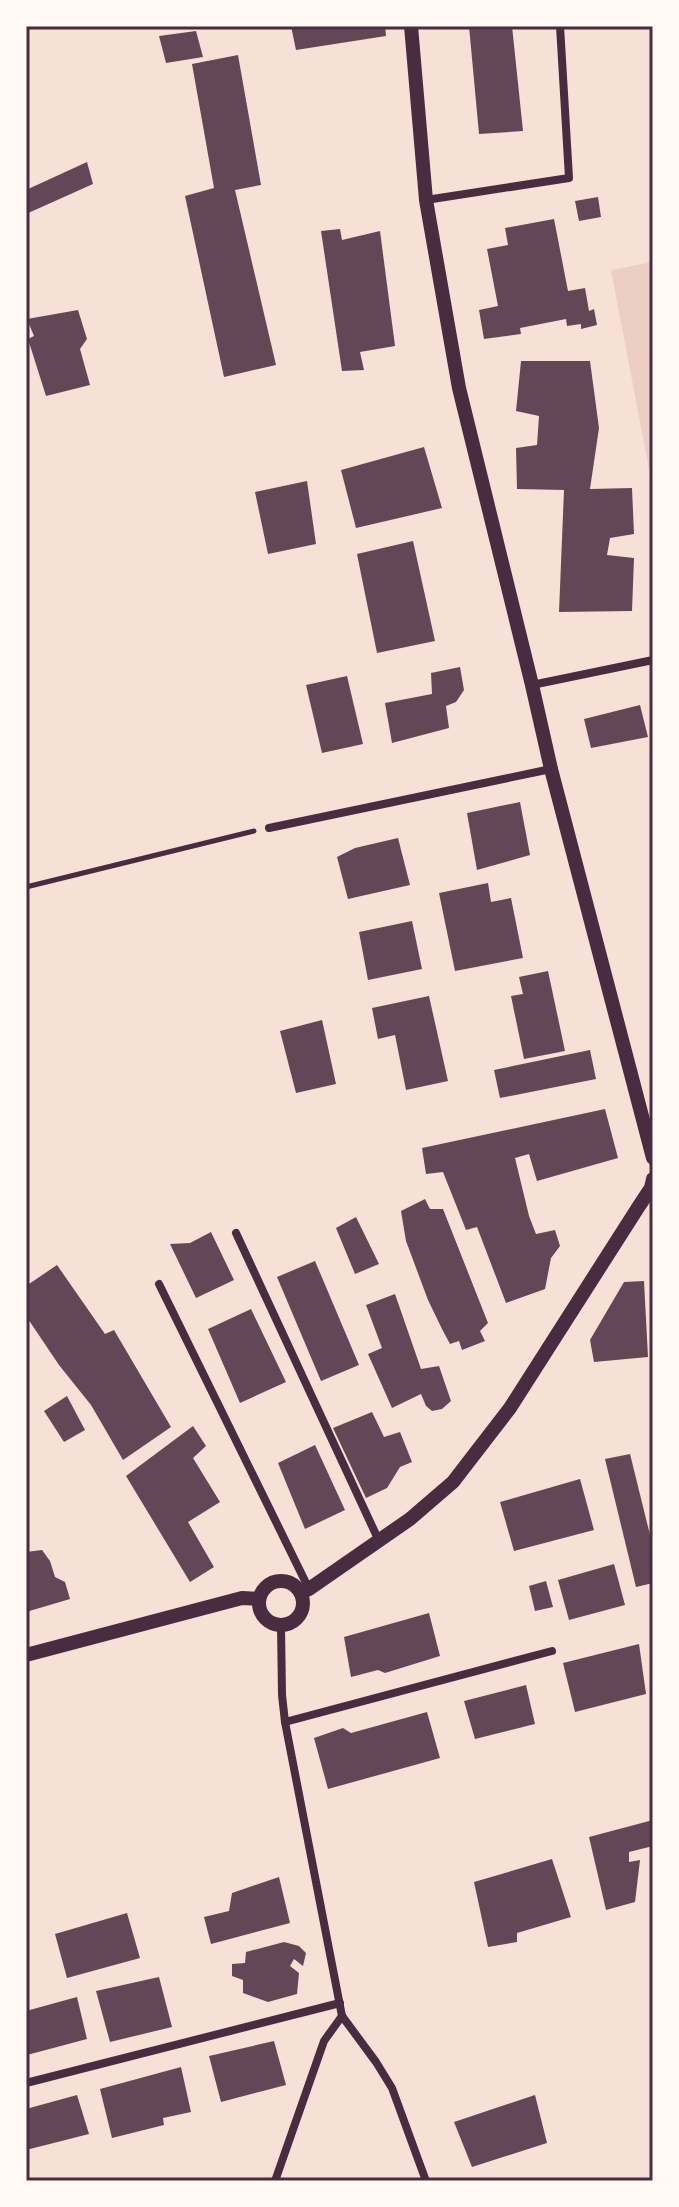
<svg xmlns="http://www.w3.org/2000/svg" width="679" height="2207" viewBox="0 0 679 2207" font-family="Figtree,sans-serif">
  <rect width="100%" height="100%" fill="#f7e1d7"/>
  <polygon fill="#ebcfc5" points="653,262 653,485 652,485 611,270"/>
  <g fill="#644757">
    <polygon points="291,26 385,26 386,36 296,50"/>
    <polygon points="469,26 512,26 523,131 479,134"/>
    <polygon points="196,31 203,57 166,63 159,36"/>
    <polygon points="238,55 261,185 235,190 276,365 224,377 185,196 214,188 192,64"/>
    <polygon points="87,162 93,184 26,214 26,190"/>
    <polygon points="598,197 601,217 579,221 575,201"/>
    <polygon points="554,219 568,291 585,288 589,311 594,309 597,325 581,329 581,324 567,326 566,319 520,328 521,334 484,339 479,310 498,306 487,249 508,245 505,228"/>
    <polygon points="340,229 342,240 380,231 395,346 360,352 364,370 342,371 321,231"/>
    <polygon points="78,310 87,339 80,349 90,385 46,396 28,339 34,336 27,319"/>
    <polygon points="521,361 590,361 599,428 590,489 632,488 634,534 610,538 607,555 634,558 632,611 559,612 564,490 517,489 516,448 537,445 539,416 516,411"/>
    <polygon points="424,447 442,508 356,528 341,470"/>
    <polygon points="307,481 316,544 268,554 255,492"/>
    <polygon points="413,541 435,641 377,653 357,554"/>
    <polygon points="460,667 464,690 456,702 446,706 449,728 392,743 385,703 432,694 431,673"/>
    <polygon points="347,676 363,744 322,753 306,685"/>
    <polygon points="640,705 648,737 591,748 584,719"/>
    <polygon points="520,802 530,855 477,870 467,813"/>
    <polygon points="398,838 410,885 348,899 337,857 355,848"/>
    <polygon points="488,883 491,902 511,898 523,958 455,971 439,893"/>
    <polygon points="412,921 422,969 368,980 359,932"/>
    <polygon points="548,971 565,1051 524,1059 511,996 523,994 519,977"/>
    <polygon points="429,996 448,1081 406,1090 395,1035 378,1039 372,1008"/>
    <polygon points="322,1020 336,1084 296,1093 280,1031"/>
    <polygon points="590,1050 596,1079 500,1098 494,1070"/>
    <polygon points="605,1109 618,1158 537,1181 529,1154 515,1158 529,1216 536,1234 555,1230 560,1246 551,1258 545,1289 506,1303 477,1227 466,1230 443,1172 426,1174 422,1148"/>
    <polygon points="425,1199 430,1209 443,1209 488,1323 480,1331 485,1341 462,1350 459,1341 450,1344 442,1329 428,1300 406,1241 401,1211"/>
    <polygon points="356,1217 379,1264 355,1274 336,1228"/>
    <polygon points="211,1232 234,1280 196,1298 170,1244 190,1243"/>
    <polygon points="315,1261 359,1365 321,1381 277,1277"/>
    <polygon points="57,1265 105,1334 114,1330 171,1427 123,1460 91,1405 59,1365 26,1316 26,1286"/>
    <polygon points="644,1281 648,1357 594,1362 590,1340 624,1282"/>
    <polygon points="395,1294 421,1369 439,1366 451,1401 442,1409 432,1411 426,1406 421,1394 392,1408 368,1354 382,1348 366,1305"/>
    <polygon points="251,1309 286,1382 240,1403 208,1329"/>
    <polygon points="67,1396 85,1430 64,1442 44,1411"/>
    <polygon points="372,1412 384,1437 400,1432 412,1462 400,1467 387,1488 366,1498 333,1428"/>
    <polygon points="193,1426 206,1446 193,1458 220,1502 188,1522 214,1567 190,1582 126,1476"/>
    <polygon points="315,1445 345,1510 305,1529 278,1463"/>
    <polygon points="630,1454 653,1547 653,1583 636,1587 605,1459"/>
    <polygon points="580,1479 594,1530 514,1551 500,1502"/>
    <polygon points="42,1550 50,1561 55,1577 65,1582 70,1599 26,1612 26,1552"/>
    <polygon points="614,1564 625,1605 569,1620 558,1580"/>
    <polygon points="546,1581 553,1607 535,1611 529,1586"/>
    <polygon points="429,1613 440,1656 385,1673 378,1670 351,1677 344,1637"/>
    <polygon points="639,1644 646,1694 575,1712 563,1663"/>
    <polygon points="526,1685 535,1724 475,1739 464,1701"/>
    <polygon points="427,1712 440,1758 328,1789 314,1738 343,1728 351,1733"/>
    <polygon points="653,1820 653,1846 629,1852 629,1862 640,1860 635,1902 606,1910 589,1837"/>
    <polygon points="552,1859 571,1917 517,1933 517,1942 488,1947 474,1882"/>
    <polygon points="279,1877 290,1923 211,1944 204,1917 229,1911 232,1893"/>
    <polygon points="127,1913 140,1958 67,1978 55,1934"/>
    <polygon points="284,1942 299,1946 306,1953 303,1966 294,1959 290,1966 299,1973 297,1994 268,2002 243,1993 243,1980 232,1976 232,1964 245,1963 246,1952"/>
    <polygon points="159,1977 172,2027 110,2042 96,1991"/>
    <polygon points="77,1997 87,2039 27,2055 26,2011"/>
    <polygon points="274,2041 286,2085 221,2102 209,2056"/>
    <polygon points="181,2067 191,2112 163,2118 164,2125 112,2138 100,2089"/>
    <polygon points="77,2095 89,2134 26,2150 26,2109"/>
    <polygon points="535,2095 547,2143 472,2167 454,2122"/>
  </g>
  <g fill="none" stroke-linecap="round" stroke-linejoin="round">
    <polyline stroke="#4a2c40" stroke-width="5" points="26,887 254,831"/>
    <g stroke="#4a2c40" stroke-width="8">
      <polyline points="426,200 569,178 560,26"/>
      <polyline points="532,685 653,660"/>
      <polyline points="269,828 551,769"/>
      <polyline points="236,1233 379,1541"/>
      <polyline points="159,1284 309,1589"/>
      <polyline points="285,1722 552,1651"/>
      <polyline points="342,2016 376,2062 392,2088 426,2181"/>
      <polyline points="26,2083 340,2003"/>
      <polyline points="275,2181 324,2041 342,2016 285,1722 282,1695 281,1626"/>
    </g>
    <g stroke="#4a2c40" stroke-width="14">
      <polyline points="411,26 426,200 459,388 532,685 551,769 653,1158"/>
      <circle cx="281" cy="1603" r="22"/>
      <polyline points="300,1592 309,1589 410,1519 453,1482 510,1408 639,1206 651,1188 653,1179"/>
      <polyline points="26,1655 242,1598 259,1599"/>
    </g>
  </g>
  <rect width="679" height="2207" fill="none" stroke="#fffaf5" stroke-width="56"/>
  <rect x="28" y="28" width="623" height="2151" fill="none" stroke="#4a2c40" stroke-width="3"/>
</svg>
